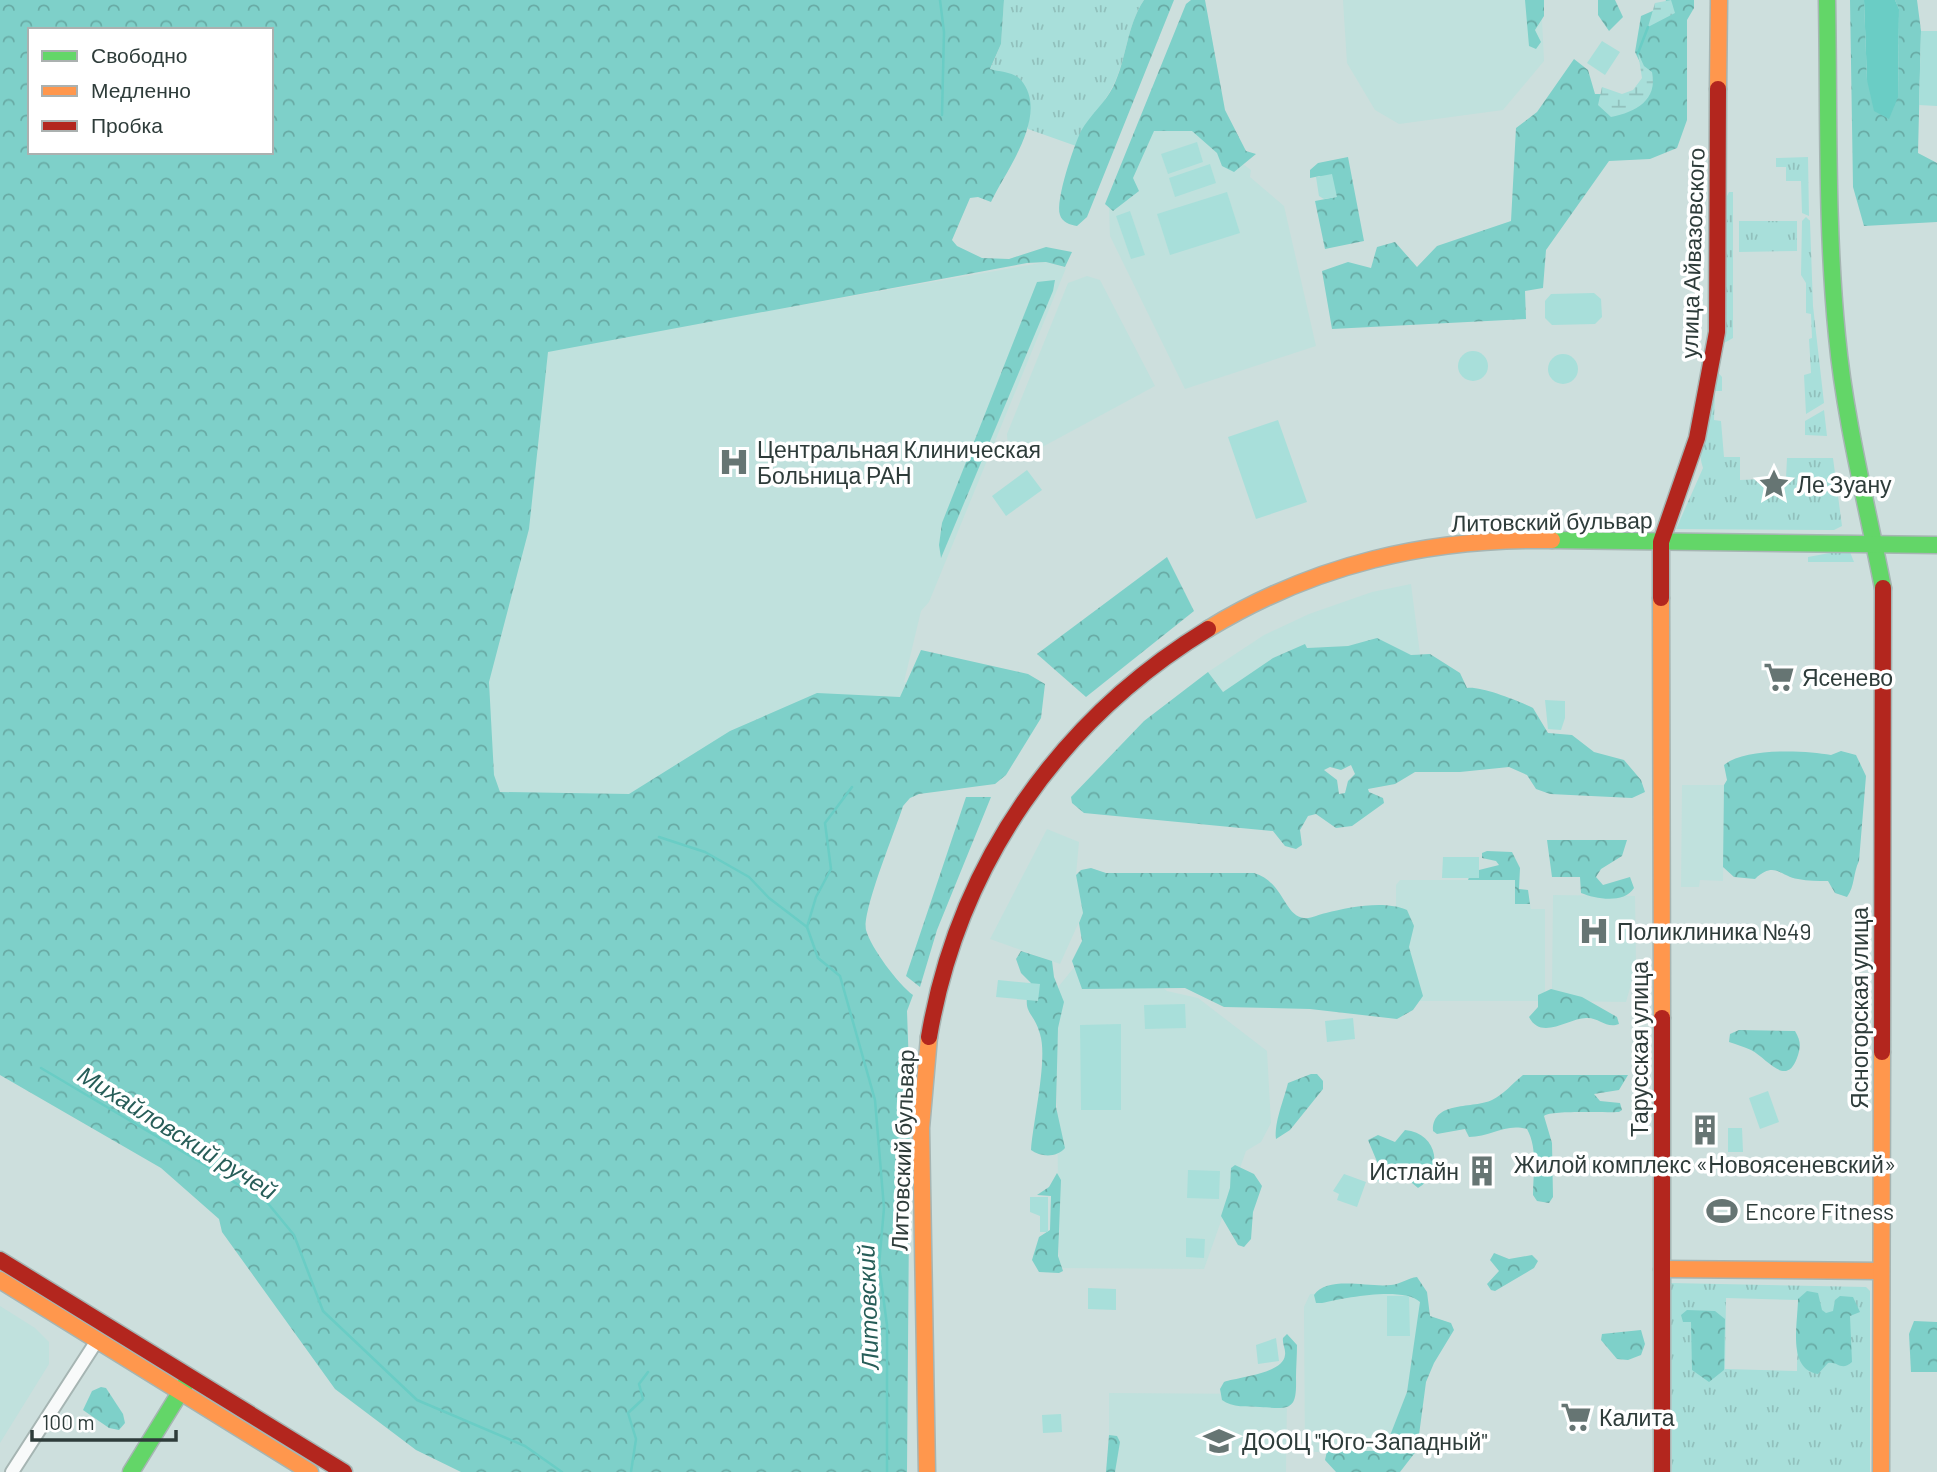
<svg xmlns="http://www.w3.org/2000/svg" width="1937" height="1472" viewBox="0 0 1937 1472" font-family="Barlow,sans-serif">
  <defs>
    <pattern id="grass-tufts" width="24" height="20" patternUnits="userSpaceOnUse" patternTransform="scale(1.75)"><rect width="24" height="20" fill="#a8dfda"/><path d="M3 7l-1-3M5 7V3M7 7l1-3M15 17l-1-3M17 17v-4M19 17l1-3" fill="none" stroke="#91c0bc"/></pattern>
    <pattern id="forest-crowns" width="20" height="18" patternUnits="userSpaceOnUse" patternTransform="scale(1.75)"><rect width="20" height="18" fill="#7ed0c9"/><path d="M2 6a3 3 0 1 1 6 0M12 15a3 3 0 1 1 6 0" fill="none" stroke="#68aaa4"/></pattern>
    <pattern id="wetland-marsh" width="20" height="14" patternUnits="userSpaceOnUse" patternTransform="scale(1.75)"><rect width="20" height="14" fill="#a8dfda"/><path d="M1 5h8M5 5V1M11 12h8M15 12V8" fill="none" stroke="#91c0bc"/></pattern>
  </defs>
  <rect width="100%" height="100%" fill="#cddfdd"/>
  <g fill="#c0e1dd">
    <polygon points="1343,0 1541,0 1544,61 1503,110 1399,124 1375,110 1347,63"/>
    <polygon points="1175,114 1251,170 1250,177 1284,206 1316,346 1185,389 1110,236 1109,204 1151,116"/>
    <polygon points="1046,262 1066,268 929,602 921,611 904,682 1041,718 1025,744 632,800 500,802 479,733 485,361"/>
    <polygon points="1087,276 1100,280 1155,386 1022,458 1013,455 1008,448 1007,434 1068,283"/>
    <polygon points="1411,584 1420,654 1411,655 1377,639 1348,646 1306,648 1305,645 1273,658 1223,692 1208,672 1264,635 1309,614 1372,592"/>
    <polygon points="1682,785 1724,785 1723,881 1700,880 1699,887 1681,887"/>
    <polygon points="1047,829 1079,842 1076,875 1083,913 1060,964 990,939"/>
    <polygon points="1400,880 1515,880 1515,903 1530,904 1531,909 1545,909 1545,1001 1396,1001 1396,885"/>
    <polygon points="1553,895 1635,896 1636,966 1626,1002 1559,1001 1552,992"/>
    <polygon points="1131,962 1167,991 1198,998 1267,1051 1271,1123 1261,1142 1246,1151 1204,1269 1059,1268 1056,1011 1059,986 1076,965"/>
    <polygon points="1415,1290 1422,1295 1407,1392 1384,1452 1305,1452 1304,1307 1310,1294"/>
    <polygon points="0,1306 35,1328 49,1342 49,1364 0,1443"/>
    <polygon points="1109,1393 1287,1394 1286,1472 1109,1472"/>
  </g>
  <g fill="url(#grass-tufts)" fill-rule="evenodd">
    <path d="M1004 0H1144C1126 27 1127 59 1113 86 1102 108 1084 123 1076 146L1028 129 1029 99 1021 80 990 70 1001 44Z"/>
    <polygon points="1808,157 1809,216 1802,213 1801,181 1786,181 1786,167 1776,167 1776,158"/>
    <polygon points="1729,192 1733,192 1733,338 1724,343 1727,196"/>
    <polygon points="1806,217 1810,221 1813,306 1824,403 1806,414 1804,375 1811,373 1809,339 1812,338 1811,314 1806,313 1806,283 1801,275 1802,221"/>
    <polygon points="1739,221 1797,221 1797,251 1739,252"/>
    <path d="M1715 369 1722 377V391H1715L1714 420 1721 421 1724 457H1740V480L1786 478 1787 458H1833L1842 526 1834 530 1676 529 1703 468C1693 438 1709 399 1715 369Z"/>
    <polygon points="1824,410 1827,436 1805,435 1805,421"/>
    <polygon points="1835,552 1850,552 1854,562 1808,562 1808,557"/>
    <path d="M1671 1283 1866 1287 1870 1291V1472H1672ZM1726 1298 1798 1300 1797 1371 1725 1369Z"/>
  </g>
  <g fill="url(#forest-crowns)" fill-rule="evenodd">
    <path d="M0 0H1004L1001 44 990 69C1000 72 1014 72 1021 80 1050 115 1006 170 991 202L978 197 970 198 952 240 957 246 982 258 1009 259 1046 247 1072 252 1065 267 1046 262 1027 263 548 352 529 529 489 682 494 775 500 792 629 794 730 731 817 693 900 697 921 650 1028 674 1045 684 1041 718 1006 775 995 784 919 794 910 798 903 806C896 829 862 911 866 930 871 948 898 984 913 995L907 1011 910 1096 907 1472H461L416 1450 335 1389 222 1232 219 1219 161 1168 0 1075ZM30 30H271V152H30Z"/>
    <path d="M1144 0H1174L1087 217 1077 226C1070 225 1062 222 1060 215 1055 200 1074 146 1081 131 1090 115 1105 103 1113 87 1127 59 1126 27 1144 0Z"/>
    <polygon points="1191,0 1205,0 1225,110 1246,151 1256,154 1234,172 1222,166 1217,153 1192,131 1154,131 1133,178 1139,191 1113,211 1105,204 1186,4"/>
    <polygon points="1525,0 1544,0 1544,16 1535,30 1541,42 1536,49 1529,46"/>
    <polygon points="1598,0 1615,0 1623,17 1609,31 1598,15"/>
    <polygon points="1666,0 1694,0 1694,8 1687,20 1687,120 1677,148 1650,159 1609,161 1546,250 1543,288 1525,291 1526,319 1332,329 1322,271 1348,262 1371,268 1377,247 1395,242 1417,267 1437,246 1511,221 1516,128 1537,112 1574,59 1588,70 1595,94 1617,94 1635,101 1648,79 1635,52 1641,16 1664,6"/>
    <polygon points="1850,0 1864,0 1867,80 1898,97 1899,9 1895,0 1917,0 1921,31 1918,153 1937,163 1937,222 1864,226 1853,187"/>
    <polygon points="1348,157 1364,241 1325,249 1315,201 1336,197 1320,176 1310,178 1310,170 1318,163"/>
    <polygon points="1055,280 1053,291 941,558 939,545 942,523 1037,282"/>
    <polygon points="1167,557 1194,611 1086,697 1037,654"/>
    <path d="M1377 638 1411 655 1430 654 1460 673 1467 688C1481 686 1519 701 1533 708L1548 733 1572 735 1594 752 1624 760 1641 780 1645 792 1632 798 1550 794 1536 789 1527 775 1509 767 1460 772H1415L1395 784 1368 789 1369 792 1383 798 1384 803 1352 826 1336 828 1316 814 1308 816 1300 830 1302 845 1296 849 1285 846 1273 831 1084 813 1072 803 1071 797 1144 721 1208 672 1223 692 1273 658 1305 644 1307 648 1348 646ZM1351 765 1355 774 1348 781 1345 793 1339 794 1337 780 1324 770 1330 767 1341 770Z"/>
    <path d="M1841 751 1856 755 1866 776 1859 861C1853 873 1855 886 1847 897L1835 893 1828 881C1818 881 1808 881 1798 879 1781 877 1775 860 1755 879L1734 877 1723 867 1724 785 1727 780 1724 765C1744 748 1804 750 1831 755Z"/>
    <polygon points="966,797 991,797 937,930 920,987 906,976"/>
    <path d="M1547 840H1627L1622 856 1601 869 1596 877 1603 885 1630 877 1634 888C1624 904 1596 899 1581 893L1580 877H1552Z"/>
    <polygon points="1487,851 1512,852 1520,868 1519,889 1528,890 1530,904 1515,904 1515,880 1468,880 1471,872 1499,865 1496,861 1482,858 1482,853"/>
    <path d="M1091 868 1106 873H1254C1284 882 1284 916 1304 918 1311 919 1319 914 1326 913 1349 907 1385 900 1407 910L1414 926 1409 947 1423 996 1413 1010 1397 1019 1310 1009 1224 1007 1185 988 1082 989 1072 961 1082 941 1079 923 1083 913 1076 875 1081 870Z"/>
    <path d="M1021 951 1052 961 1054 977 1064 1002 1058 1028 1056 1107 1065 1148C1057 1158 1040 1157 1031 1150 1033 1121 1048 1059 1040 1034 1033 1009 1020 1014 1031 983L1021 973 1016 959Z"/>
    <path d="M1551 989 1582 997 1617 1017 1619 1024C1606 1029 1599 1017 1586 1018 1569 1018 1541 1041 1529 1017L1538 1007V995Z"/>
    <path d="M1739 1030 1795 1031C1801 1041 1801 1047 1797 1058 1786 1088 1767 1058 1751 1050 1744 1047 1736 1044 1729 1042L1730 1034Z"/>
    <path d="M1311 1074H1317L1323 1081V1089L1290 1130 1276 1139C1274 1122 1284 1100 1288 1083Z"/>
    <path d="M1523 1075H1628L1619 1090 1594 1094 1600 1101 1620 1103 1622 1110 1619 1112C1603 1113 1552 1110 1544 1116L1552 1143 1553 1197 1549 1203 1537 1201 1533 1195C1533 1173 1538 1149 1527 1129 1505 1123 1491 1137 1469 1137L1465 1129 1437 1134 1433 1131C1432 1100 1474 1109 1492 1100 1503 1095 1513 1083 1523 1075Z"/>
    <path d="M1405 1130C1439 1133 1444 1173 1418 1188L1412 1183V1174C1398 1174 1387 1191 1374 1178L1378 1164 1368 1140 1378 1135 1395 1142Z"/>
    <polygon points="1235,1165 1254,1174 1262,1186 1253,1212 1251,1239 1244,1247 1238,1245 1221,1216 1230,1188 1231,1168"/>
    <polygon points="1057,1173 1061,1180 1058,1256 1063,1271 1059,1273 1039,1272 1032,1260 1039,1237 1050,1230 1051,1196 1037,1195 1049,1187"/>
    <polygon points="1494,1253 1509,1259 1532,1255 1538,1261 1534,1268 1495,1291 1491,1290 1487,1284 1499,1271 1490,1260"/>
    <path d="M1417 1277 1427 1292 1430 1316 1451 1323 1454 1330 1434 1363 1426 1382 1417 1450 1400 1472H1336L1325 1460 1327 1451H1384L1407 1392 1420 1302C1403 1286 1344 1298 1322 1303H1316L1314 1295C1328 1275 1369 1288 1391 1285 1401 1284 1408 1278 1417 1277Z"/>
    <path d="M1807 1291 1818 1293 1822 1310 1826 1313 1833 1311 1835 1300 1840 1296 1853 1297 1860 1312 1850 1316 1852 1362C1841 1372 1838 1361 1828 1363L1818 1374C1787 1369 1798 1323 1798 1299Z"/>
    <polygon points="1687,1310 1715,1311 1725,1319 1724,1370 1709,1382 1692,1370 1691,1322 1683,1322 1681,1315"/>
    <polygon points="1914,1321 1937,1322 1937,1372 1911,1372 1909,1334"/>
    <polygon points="1641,1330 1645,1344 1641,1355 1628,1360 1617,1359 1601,1340 1602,1334"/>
    <path d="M1287 1334 1297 1345C1297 1356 1296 1367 1296 1378 1297 1411 1290 1409 1260 1407 1248 1406 1232 1408 1222 1400L1220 1389 1224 1382C1238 1377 1283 1374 1285 1355 1286 1349 1282 1344 1283 1338Z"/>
    <polygon points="101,1387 106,1388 123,1414 125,1423 119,1430 109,1428 83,1410 92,1391"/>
    <polygon points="1109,1435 1117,1436 1120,1442 1115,1472 1106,1472"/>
  </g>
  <g fill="url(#wetland-marsh)">
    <polygon points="1671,0 1675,13 1648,27 1655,3"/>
    <path d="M1638 53 1644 66 1652 72C1658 100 1636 112 1611 117L1598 105 1602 87 1622 94 1633 90 1642 78Z"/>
  </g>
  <g fill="#a8dfda">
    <polygon points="1921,31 1937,31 1937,106 1919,105"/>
    <polygon points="1602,41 1620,52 1605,75 1587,63"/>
    <polygon points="1197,142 1203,162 1168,174 1161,154"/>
    <polygon points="1210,164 1216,183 1175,197 1169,178"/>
    <polygon points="1332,174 1337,197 1324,199 1319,196 1316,177"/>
    <polygon points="1227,192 1240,233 1170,255 1157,214"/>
    <polygon points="1130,211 1145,255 1131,259 1116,216"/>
    <polygon points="1594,293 1601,299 1602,317 1595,324 1552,325 1545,318 1545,301 1551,294"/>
    <circle cx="1473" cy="366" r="15"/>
    <circle cx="1563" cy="369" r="15"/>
    <polygon points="1278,420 1307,502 1256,519 1228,437"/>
    <polygon points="1027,470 1042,490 1006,516 992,496"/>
    <polygon points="1545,700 1565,701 1565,718 1561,730 1548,729"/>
    <polygon points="1443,857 1479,857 1479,878 1442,878"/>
    <polygon points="998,980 1040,984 1038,1001 996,997"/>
    <polygon points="1185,1004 1186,1028 1145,1029 1144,1005"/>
    <polygon points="1353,1018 1355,1039 1327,1042 1325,1021"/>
    <polygon points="1121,1024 1121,1110 1081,1110 1080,1025"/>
    <polygon points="1768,1091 1779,1122 1760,1129 1749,1098"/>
    <polygon points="1728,1128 1742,1128 1743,1152 1728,1152"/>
    <polygon points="1188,1170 1220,1171 1219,1199 1187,1198"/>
    <polygon points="1344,1174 1366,1182 1357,1207 1337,1200 1339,1194 1333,1191"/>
    <polygon points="1030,1197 1048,1197 1048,1232 1040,1232 1040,1216 1030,1212"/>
    <polygon points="1186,1238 1205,1239 1204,1258 1186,1257"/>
    <polygon points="1088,1288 1116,1289 1116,1310 1088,1309"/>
    <polygon points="1387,1296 1409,1296 1410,1336 1387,1336"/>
    <polygon points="1276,1338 1279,1361 1258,1364 1256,1345"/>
    <polygon points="1061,1414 1062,1432 1043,1433 1042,1415"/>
  </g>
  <polygon fill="#6acdc5" points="1864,0 1895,0 1899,9 1898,97 1889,119 1874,111 1867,80"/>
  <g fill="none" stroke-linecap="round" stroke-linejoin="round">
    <g stroke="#6acdc5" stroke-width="2.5">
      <polyline points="940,0 944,32 942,115"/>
      <polyline points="1638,53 1648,27"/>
      <polyline points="852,787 825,823 831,869 816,897 807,927 818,958 840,976 875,1100 884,1208 879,1265 887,1325 887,1472"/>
      <polyline points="659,837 705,852 749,877 769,898 807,927"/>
      <polyline points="41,1068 266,1201 294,1235 323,1311 417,1400 525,1446 562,1472"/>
      <polyline points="631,1472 636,1439 628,1413 643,1399 639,1384 648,1372"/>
    </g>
    <g stroke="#a6b5b3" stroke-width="16">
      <polyline id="street" points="12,1472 98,1339"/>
    </g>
    <g stroke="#a6b5b3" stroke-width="19">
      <g id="fast">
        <path d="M1827 0C1829 112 1826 225 1837 336 1845 421 1867 505 1883 588"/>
        <polyline points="1552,540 1937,545"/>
        <polyline points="131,1472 186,1383"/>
      </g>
    </g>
    <g stroke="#a6b5b3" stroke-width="19">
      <g id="slow">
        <polyline points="1718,89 1719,0"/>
        <polyline points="1661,598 1662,1018"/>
        <path d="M1208 629C1315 564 1428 538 1552 540"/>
        <polyline points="1662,1269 1881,1271"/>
        <polyline points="0,1280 310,1472"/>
        <polyline points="927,1472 921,1128 929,1037"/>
        <polyline points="1881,1472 1882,1052"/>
      </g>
    </g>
    <g stroke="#a6b5b3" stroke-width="19">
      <g id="jam">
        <polyline points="1661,598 1661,542 1697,438 1717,332 1718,89"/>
        <polyline points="1662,1018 1662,1472"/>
        <path d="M929 1037C958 865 1059 720 1208 629"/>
        <polyline points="1882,1052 1883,588"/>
        <polyline points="0,1260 344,1472"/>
      </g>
    </g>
    <use href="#street" stroke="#f8fafa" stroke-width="12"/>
    <use href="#fast" stroke="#63d668" stroke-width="16"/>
    <use href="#slow" stroke="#ff974d" stroke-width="16"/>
    <use href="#jam" stroke="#b3261e" stroke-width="16"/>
  </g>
  <defs>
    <g id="hospital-bare" transform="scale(2.415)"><path d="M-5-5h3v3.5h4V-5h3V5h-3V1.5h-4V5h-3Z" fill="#667573" stroke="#fff" stroke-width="2.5" paint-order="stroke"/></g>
    <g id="sight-bare" transform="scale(2.415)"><path d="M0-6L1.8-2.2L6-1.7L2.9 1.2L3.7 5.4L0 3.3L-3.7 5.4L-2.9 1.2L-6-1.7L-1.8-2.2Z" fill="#667573" stroke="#fff" stroke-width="2.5" paint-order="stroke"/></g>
    <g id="supermarket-bare" transform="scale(2.415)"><path d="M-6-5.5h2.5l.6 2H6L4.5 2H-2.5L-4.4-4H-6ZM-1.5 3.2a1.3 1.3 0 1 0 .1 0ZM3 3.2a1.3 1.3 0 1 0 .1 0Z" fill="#667573" stroke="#fff" stroke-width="2.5" paint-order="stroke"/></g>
    <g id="building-bare" transform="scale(2.415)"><path d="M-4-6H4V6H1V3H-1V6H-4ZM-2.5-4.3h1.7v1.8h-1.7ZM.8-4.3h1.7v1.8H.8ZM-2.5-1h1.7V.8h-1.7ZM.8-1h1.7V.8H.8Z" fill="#667573" stroke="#fff" stroke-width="2.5" paint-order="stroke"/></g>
    <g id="stadium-bare" transform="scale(2.415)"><path d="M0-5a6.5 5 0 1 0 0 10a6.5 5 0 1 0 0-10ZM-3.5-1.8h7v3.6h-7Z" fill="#667573" stroke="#fff" stroke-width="2.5" paint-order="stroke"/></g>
    <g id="school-bare" transform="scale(2.415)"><path d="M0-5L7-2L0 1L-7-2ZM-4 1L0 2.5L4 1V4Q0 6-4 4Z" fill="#667573" stroke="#fff" stroke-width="2.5" paint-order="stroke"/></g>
  </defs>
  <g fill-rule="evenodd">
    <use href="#hospital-bare" x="734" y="462"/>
    <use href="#sight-bare" x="1774" y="484"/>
    <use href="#supermarket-bare" x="1779" y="677"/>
    <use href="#hospital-bare" x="1594" y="931"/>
    <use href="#building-bare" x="1705" y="1130"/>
    <use href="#building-bare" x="1482" y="1171"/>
    <use href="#stadium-bare" x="1722" y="1211"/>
    <use href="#supermarket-bare" x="1576" y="1417"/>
    <use href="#school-bare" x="1219" y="1441"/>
  </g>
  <g text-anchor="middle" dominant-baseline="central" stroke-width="7" stroke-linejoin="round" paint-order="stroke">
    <g font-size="23" fill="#2e3c3a" stroke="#fff">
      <text transform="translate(1692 253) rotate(-88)">улица Айвазовского</text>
      <text transform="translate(1552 521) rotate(-1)">Литовский бульвар</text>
      <text transform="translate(1859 1008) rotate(-90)">Ясногорская улица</text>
      <text transform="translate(1639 1049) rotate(-90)">Тарусская улица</text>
      <text transform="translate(902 1150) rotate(-88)">Литовский бульвар</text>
    </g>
    <g font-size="23" fill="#2e3c3a" stroke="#fff" text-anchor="start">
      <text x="757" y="449">Центральная Клиническая<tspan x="757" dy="26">Больница РАН</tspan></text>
      <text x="1797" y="484">Ле Зуану</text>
      <text x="1802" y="677">Ясенево</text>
      <text x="1617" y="931">Поликлиника №49</text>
      <text x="1705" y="1164" text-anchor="middle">Жилой комплекс «Новоясеневский»</text>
      <text x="1459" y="1171" text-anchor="end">Истлайн</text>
      <text x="1745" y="1211">Encore Fitness</text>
      <text x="1599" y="1417">Калита</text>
      <text x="1242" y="1441">ДООЦ "Юго-Западный"</text>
    </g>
    <g font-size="24" font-style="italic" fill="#275d58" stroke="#fff">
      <text transform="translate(178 1132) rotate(32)">Михайловский ручей</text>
      <text transform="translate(867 1307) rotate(-92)">Литовский</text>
    </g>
  </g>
  <rect x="28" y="28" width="245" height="126" fill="#ffffff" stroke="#abb1b0" stroke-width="2"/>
  <rect x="42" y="51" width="35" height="10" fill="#63d668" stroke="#abb1b0" stroke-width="2"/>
  <text x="91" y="63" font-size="21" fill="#2e3c3a">Свободно</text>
  <rect x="42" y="86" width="35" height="10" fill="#ff974d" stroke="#abb1b0" stroke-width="2"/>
  <text x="91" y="98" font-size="21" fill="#2e3c3a">Медленно</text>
  <rect x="42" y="121" width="35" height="10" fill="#b3261e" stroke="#abb1b0" stroke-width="2"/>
  <text x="91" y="133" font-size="21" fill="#2e3c3a">Пробка</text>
  <path d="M32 1430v10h144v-10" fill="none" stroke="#2e3c3a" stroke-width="3.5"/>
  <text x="42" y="1430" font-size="21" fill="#2e3c3a" stroke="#ffffff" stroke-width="5" paint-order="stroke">100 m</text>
</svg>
